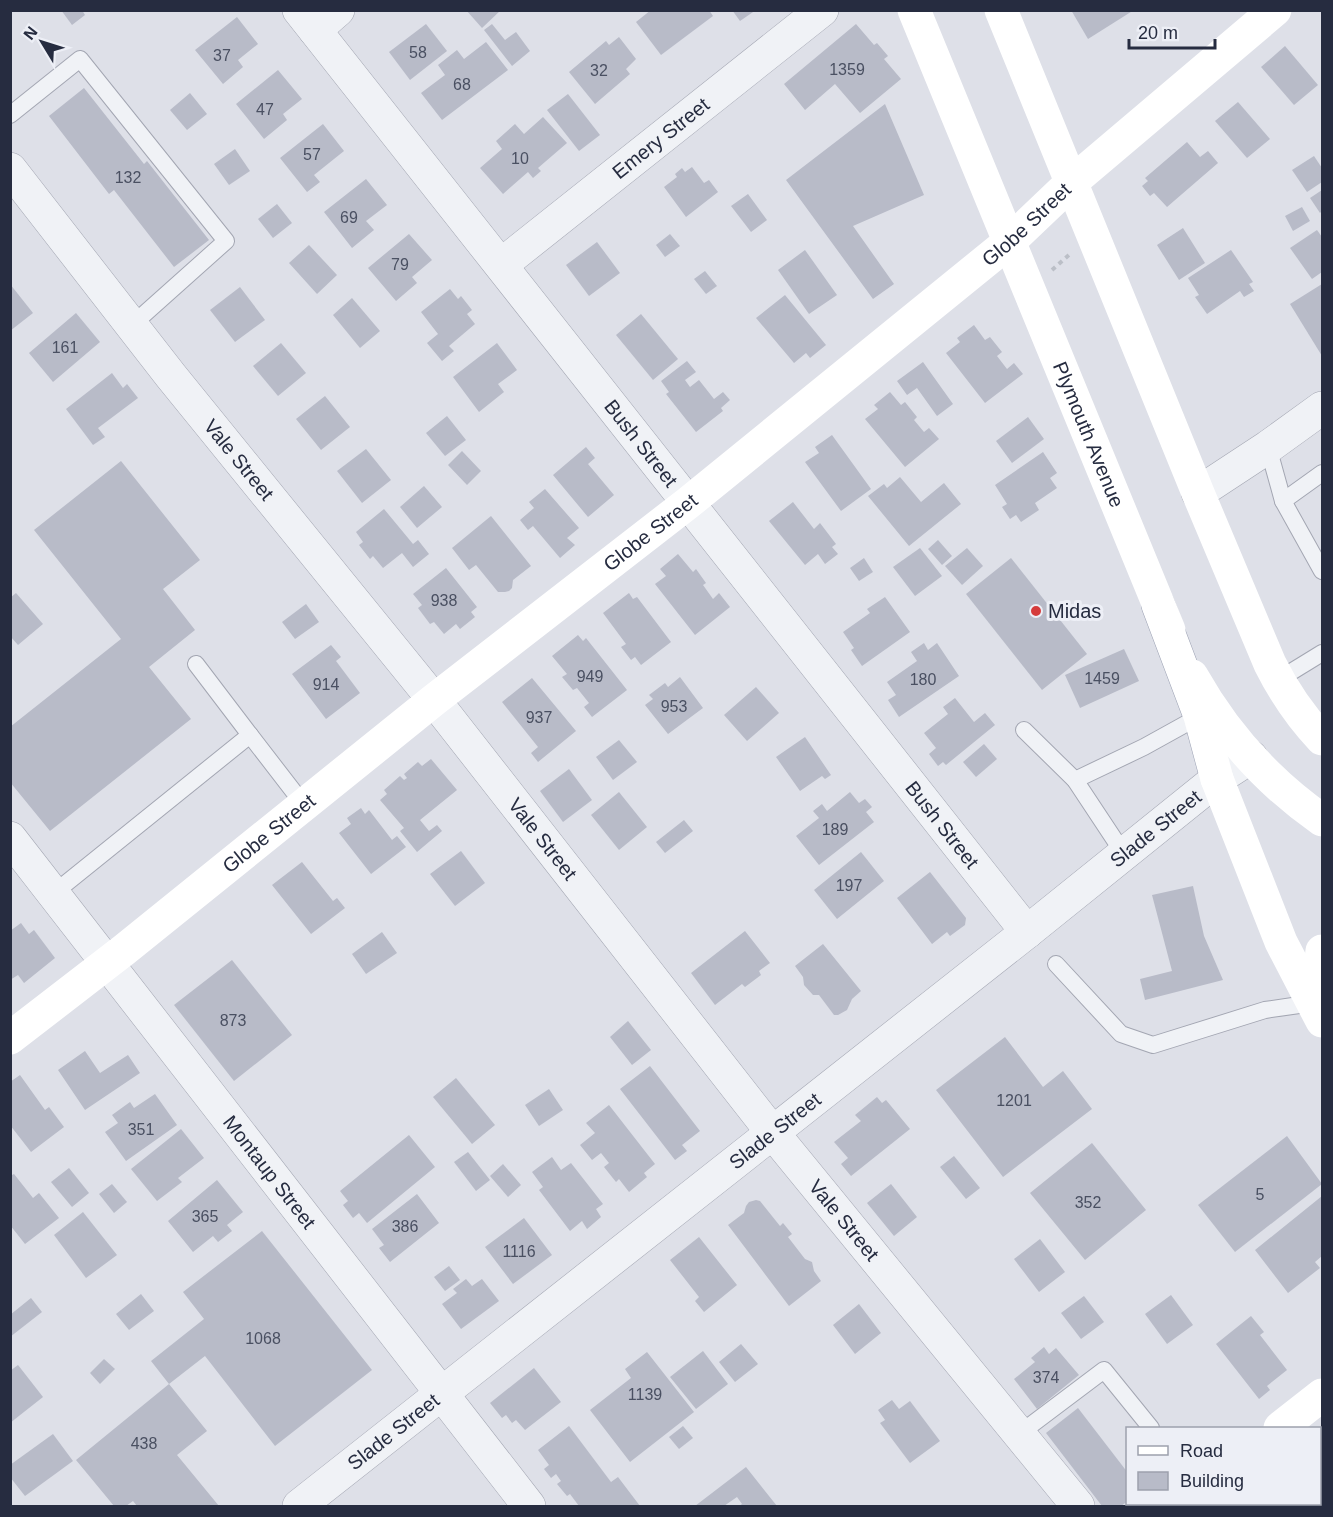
<svg xmlns="http://www.w3.org/2000/svg" width="1333" height="1517" viewBox="0 0 1333 1517" font-family="Helvetica,sans-serif">
  <rect width="100%" height="100%" fill="#dee0e8"/>
  <g fill="#b8bbc8">
    <polygon points="61,10 82,10 85,15 72,25"/>
    <polygon points="466,10 501,10 482,28"/>
    <polygon points="651,10 709,10 713,16 661,55 636,22"/>
    <polygon points="732,10 756,10 740,21"/>
    <polygon points="1071,10 1134,10 1088,39"/>
    <polygon points="237,17 258,44 238,60 243,67 223,84 195,50"/>
    <polygon points="426,24 447,51 410,80 389,52"/>
    <polygon points="492,24 505,40 516,32 530,51 512,66 484,30"/>
    <polygon points="856,24 874,45 877,43 888,56 884,59 901,79 860,113 835,84 805,110 784,84"/>
    <polygon points="619,37 636,59 626,69 630,74 595,104 569,72 606,41 609,45"/>
    <polygon points="486,42 508,70 442,120 421,93 445,75 438,65 457,50 464,59"/>
    <polygon points="1285,46 1318,85 1294,105 1261,67"/>
    <polygon points="278,70 302,99 283,114 287,120 264,139 236,104"/>
    <polygon points="84,88 144,164 147,161 209,240 174,267 114,190 109,194 49,116"/>
    <polygon points="190,93 207,114 187,130 170,110"/>
    <polygon points="568,94 600,135 579,151 547,110"/>
    <polygon points="1238,102 1270,139 1247,158 1215,121"/>
    <polygon points="885,104 924,195 853,226 894,284 873,299 786,180"/>
    <polygon points="543,117 567,143 538,168 541,171 533,178 528,172 503,194 480,168 502,149 496,141 515,124 524,134"/>
    <polygon points="323,124 344,151 314,175 320,182 307,192 280,158"/>
    <polygon points="1187,142 1200,157 1208,151 1218,163 1167,207 1154,193 1150,196 1142,186 1148,181 1145,178"/>
    <polygon points="235,149 250,171 229,185 214,164"/>
    <polygon points="1314,156 1322,168 1322,182 1307,192 1292,170"/>
    <polygon points="692,167 704,183 709,180 718,192 686,217 664,187 677,177 675,174 682,168 685,172"/>
    <polygon points="366,179 387,205 366,221 374,230 352,248 324,212"/>
    <polygon points="1322,190 1322,211 1320,213 1310,198"/>
    <polygon points="748,194 767,220 751,232 731,206"/>
    <polygon points="277,204 292,223 273,238 258,219"/>
    <polygon points="1302,207 1310,221 1293,231 1285,216"/>
    <polygon points="1183,228 1205,263 1179,280 1157,245"/>
    <polygon points="1317,230 1322,237 1322,272 1312,279 1290,248"/>
    <polygon points="409,234 432,260 412,277 417,283 396,301 368,268"/>
    <polygon points="670,234 680,246 665,257 656,245"/>
    <polygon points="597,242 620,273 589,296 566,265"/>
    <polygon points="309,245 337,275 317,294 289,263"/>
    <polygon points="805,250 837,295 809,314 778,270"/>
    <polygon points="1231,250 1253,282 1249,284 1254,291 1244,297 1240,291 1207,314 1195,297 1199,295 1188,278"/>
    <polygon points="705,271 717,286 706,294 694,279"/>
    <polygon points="10,284 33,313 10,331"/>
    <polygon points="1322,284 1322,356 1290,304"/>
    <polygon points="240,287 265,320 235,342 210,310"/>
    <polygon points="450,289 458,299 461,296 472,310 467,314 475,324 449,346 454,351 442,361 427,343 438,334 421,312"/>
    <polygon points="785,295 826,345 810,358 806,353 794,363 756,318"/>
    <polygon points="352,298 380,331 360,348 333,315"/>
    <polygon points="76,313 100,342 53,382 29,353"/>
    <polygon points="641,314 678,359 653,380 616,335"/>
    <polygon points="974,325 985,340 990,337 1002,352 997,356 1007,369 1014,363 1023,374 985,403 946,353 960,342 957,338"/>
    <polygon points="281,343 306,373 278,396 253,366"/>
    <polygon points="497,343 517,370 498,384 504,392 479,412 453,377"/>
    <polygon points="687,361 696,372 685,380 690,387 699,380 714,399 723,392 730,400 721,408 723,411 696,432 666,394 669,392 661,381"/>
    <polygon points="923,362 953,404 937,416 917,388 907,395 897,381"/>
    <polygon points="112,373 123,388 127,384 138,398 98,428 105,437 93,445 66,409"/>
    <polygon points="890,392 901,405 905,402 917,417 914,420 924,432 929,428 939,439 905,467 865,419 878,409 874,405"/>
    <polygon points="325,396 350,427 321,450 296,419"/>
    <polygon points="447,416 466,440 445,456 426,433"/>
    <polygon points="1028,417 1044,439 1012,463 996,441"/>
    <polygon points="832,435 871,489 841,511 805,462 819,453 815,447"/>
    <polygon points="586,447 595,458 588,464 614,495 588,517 553,475"/>
    <polygon points="366,449 391,480 362,503 337,471"/>
    <polygon points="462,451 481,471 467,485 448,465"/>
    <polygon points="1043,452 1057,473 1050,478 1057,488 1035,503 1039,510 1021,522 1016,515 1010,519 1002,507 1007,504 995,485"/>
    <polygon points="121,461 200,560 163,589 195,630 149,667 191,719 50,831 10,782 10,727 121,639 34,530"/>
    <polygon points="900,477 921,502 944,483 961,504 909,546 868,496 884,484 887,488"/>
    <polygon points="424,486 442,507 417,528 400,507"/>
    <polygon points="545,489 579,528 567,538 575,545 560,558 533,526 528,530 520,520 534,508 529,502"/>
    <polygon points="793,502 814,529 820,523 836,544 832,547 838,554 825,564 818,554 805,565 769,521"/>
    <polygon points="384,509 413,544 418,540 429,554 413,567 402,553 383,568 373,556 370,559 359,545 363,542 356,532"/>
    <polygon points="491,516 531,566 513,580 512,588 509,591 505,592 498,592 476,565 469,570 452,548"/>
    <polygon points="938,540 952,556 942,565 928,549"/>
    <polygon points="920,548 942,576 915,596 893,567"/>
    <polygon points="967,548 983,566 962,585 945,566"/>
    <polygon points="678,554 693,572 696,569 706,583 703,585 713,599 719,593 730,607 695,635 655,584 666,576 660,569"/>
    <polygon points="864,558 873,572 859,581 850,568"/>
    <polygon points="1011,558 1087,654 1042,690 966,594"/>
    <polygon points="446,568 477,607 471,612 475,617 460,629 456,624 444,634 434,622 430,624 418,608 422,605 413,594"/>
    <polygon points="16,593 43,624 18,645 10,636 10,598"/>
    <polygon points="629,593 633,599 637,597 671,642 641,665 635,657 631,660 621,647 626,644 603,613"/>
    <polygon points="885,597 910,632 862,666 851,650 854,648 843,632 870,613 867,609"/>
    <polygon points="306,604 319,622 295,639 282,622"/>
    <polygon points="578,635 583,641 586,638 627,690 592,717 584,707 589,703 577,688 573,690 562,677 567,674 552,656"/>
    <polygon points="924,643 928,650 937,643 959,676 899,717 888,700 896,695 887,682 917,661 911,652"/>
    <polygon points="331,645 341,657 336,661 360,693 326,719 292,674"/>
    <polygon points="1124,649 1139,681 1080,708 1065,675"/>
    <polygon points="680,677 703,708 668,734 645,705 653,699 649,695 665,683 668,687"/>
    <polygon points="532,678 576,731 538,762 531,753 538,747 502,702"/>
    <polygon points="756,687 779,713 747,741 724,715"/>
    <polygon points="955,698 974,722 985,713 995,725 946,765 943,762 938,766 929,754 936,748 924,733 948,714 943,707"/>
    <polygon points="805,737 831,775 825,779 822,776 800,791 776,757"/>
    <polygon points="619,740 637,762 613,780 596,757"/>
    <polygon points="984,744 997,759 976,777 963,762"/>
    <polygon points="431,759 457,790 420,820 429,831 437,825 442,831 417,852 400,831 404,828 380,800 387,794 384,790 400,776 404,780 407,778 404,774 418,762 422,766"/>
    <polygon points="569,769 592,800 563,822 540,791"/>
    <polygon points="619,792 647,827 619,850 591,815"/>
    <polygon points="850,792 859,803 865,799 872,807 866,812 874,822 819,865 796,836 819,818 813,811 822,804 827,811"/>
    <polygon points="361,808 365,814 369,810 392,840 397,836 406,847 371,874 339,833 351,824 347,818"/>
    <polygon points="684,820 693,831 665,853 656,842"/>
    <polygon points="461,851 485,883 455,906 430,874"/>
    <polygon points="861,852 884,881 837,919 814,890"/>
    <polygon points="302,862 333,901 337,898 345,908 311,934 272,885"/>
    <polygon points="930,872 966,918 965,925 950,936 947,932 932,944 897,898"/>
    <polygon points="1193,886 1204,936 1223,980 1145,1000 1140,979 1172,971 1152,895"/>
    <polygon points="21,923 29,934 34,930 55,958 24,983 18,975 10,980 10,931"/>
    <polygon points="745,931 770,963 759,971 761,975 745,987 742,984 715,1005 691,973"/>
    <polygon points="382,932 397,953 366,974 352,954"/>
    <polygon points="823,944 861,991 852,999 847,1010 838,1015 834,1015 819,995 813,995 804,985 803,977 795,966"/>
    <polygon points="232,960 292,1035 234,1081 174,1005"/>
    <polygon points="628,1021 651,1050 632,1065 610,1037"/>
    <polygon points="1005,1037 1043,1087 1063,1071 1092,1109 1003,1177 936,1090"/>
    <polygon points="85,1051 100,1073 128,1055 140,1073 85,1110 58,1070"/>
    <polygon points="650,1066 700,1131 682,1145 687,1151 675,1160 620,1089"/>
    <polygon points="20,1075 45,1110 49,1107 64,1127 31,1152 10,1125 10,1082"/>
    <polygon points="456,1078 495,1125 472,1144 433,1097"/>
    <polygon points="549,1089 563,1110 539,1126 525,1105"/>
    <polygon points="155,1094 177,1125 126,1161 105,1132 118,1123 112,1115 130,1102 134,1108"/>
    <polygon points="877,1097 882,1103 886,1100 910,1129 851,1176 841,1164 848,1158 834,1142 861,1121 855,1115"/>
    <polygon points="609,1105 655,1164 644,1173 647,1177 629,1192 619,1179 616,1182 604,1167 609,1163 601,1153 592,1160 580,1145 595,1133 586,1123"/>
    <polygon points="181,1129 204,1158 178,1178 182,1182 157,1201 131,1169"/>
    <polygon points="409,1135 435,1167 367,1223 359,1213 353,1218 343,1205 348,1201 340,1191"/>
    <polygon points="1287,1136 1322,1184 1235,1252 1198,1205"/>
    <polygon points="1092,1143 1146,1210 1085,1260 1030,1193"/>
    <polygon points="468,1152 490,1180 476,1191 454,1162"/>
    <polygon points="954,1156 980,1188 966,1199 940,1167"/>
    <polygon points="552,1157 561,1170 571,1163 603,1204 596,1209 601,1217 587,1229 582,1221 570,1231 539,1190 543,1187 532,1172"/>
    <polygon points="503,1164 521,1185 508,1197 490,1176"/>
    <polygon points="69,1168 89,1193 72,1207 51,1182"/>
    <polygon points="14,1174 33,1198 39,1193 59,1218 25,1244 10,1225 10,1176"/>
    <polygon points="217,1180 243,1212 227,1225 232,1231 218,1242 213,1236 193,1252 168,1221"/>
    <polygon points="112,1184 127,1202 114,1213 99,1194"/>
    <polygon points="891,1184 917,1217 894,1236 867,1203"/>
    <polygon points="417,1194 439,1223 390,1262 379,1248 384,1245 372,1229"/>
    <polygon points="1322,1196 1322,1256 1315,1262 1320,1268 1288,1293 1255,1250"/>
    <polygon points="756,1200 760,1201 780,1226 783,1223 792,1234 788,1237 805,1259 812,1262 814,1271 821,1281 789,1306 728,1225 744,1213 746,1206 749,1202"/>
    <polygon points="83,1212 117,1255 86,1278 54,1235"/>
    <polygon points="524,1218 552,1255 513,1284 485,1247"/>
    <polygon points="262,1231 372,1370 275,1446 205,1356 169,1384 151,1361 204,1319 183,1292"/>
    <polygon points="699,1237 737,1285 704,1312 695,1301 699,1297 670,1260"/>
    <polygon points="1040,1239 1065,1272 1039,1292 1014,1259"/>
    <polygon points="449,1266 460,1280 445,1291 434,1277"/>
    <polygon points="466,1279 472,1286 482,1279 499,1301 461,1329 442,1304 457,1293 453,1289"/>
    <polygon points="141,1294 154,1311 129,1330 116,1314"/>
    <polygon points="1171,1295 1193,1325 1167,1344 1145,1314"/>
    <polygon points="1084,1296 1104,1322 1081,1339 1061,1313"/>
    <polygon points="31,1298 42,1312 10,1337 10,1315"/>
    <polygon points="859,1304 881,1333 855,1354 833,1325"/>
    <polygon points="1251,1316 1264,1332 1260,1335 1287,1370 1267,1386 1270,1390 1259,1399 1216,1344"/>
    <polygon points="741,1344 758,1364 735,1382 719,1362"/>
    <polygon points="1044,1347 1049,1354 1056,1348 1079,1375 1037,1409 1014,1379 1035,1362 1031,1358"/>
    <polygon points="703,1351 728,1384 696,1409 670,1377"/>
    <polygon points="647,1352 694,1412 630,1462 590,1410 631,1378 625,1369"/>
    <polygon points="104,1359 115,1369 100,1384 90,1373"/>
    <polygon points="18,1365 43,1397 10,1423 10,1371"/>
    <polygon points="534,1368 561,1402 525,1430 516,1420 512,1423 506,1415 502,1418 490,1403"/>
    <polygon points="169,1384 207,1431 177,1455 219,1506 137,1506 133,1501 126,1506 114,1506 76,1460"/>
    <polygon points="892,1400 899,1409 910,1401 940,1441 910,1463 880,1423 885,1420 878,1410"/>
    <polygon points="1078,1408 1128,1473 1128,1501 1121,1506 1102,1506 1046,1433"/>
    <polygon points="569,1426 611,1482 618,1477 640,1506 579,1506 570,1494 567,1496 557,1484 561,1481 556,1474 551,1478 544,1469 549,1465 538,1450"/>
    <polygon points="683,1426 693,1438 679,1449 669,1437"/>
    <polygon points="53,1434 73,1461 25,1496 10,1477 10,1465"/>
    <polygon points="746,1467 777,1506 739,1506 742,1504 737,1497 724,1506 695,1506"/>
    <polygon points="1320,1476 1322,1480 1322,1506 1296,1506 1293,1504 1320,1504"/>
  </g>
  <g fill="none" stroke-linecap="round" stroke-linejoin="round">
    <g stroke="#a3a6b2" stroke-width="18">
      <g id="lane">
        <polyline points="10,115 80,59 226,241 132,325"/>
        <polyline points="1268,447 1283,501 1322,571"/>
        <polyline points="1283,501 1322,473"/>
        <polyline points="196,664 250,735"/>
        <polyline points="1278,680 1322,653"/>
        <polyline points="1024,730 1075,780 1124,854"/>
        <polyline points="1075,780 1144,747 1200,716"/>
        <polyline points="54,893 250,735 304,805"/>
        <polyline points="1056,964 1121,1034 1153,1045 1265,1010 1313,1003"/>
        <polyline points="1019,1434 1104,1370 1151,1428"/>
      </g>
    </g>
    <g stroke="#a3a6b2" stroke-width="34">
      <g id="street">
        <path id="s1" d="M299 10 1027 932"/>
        <polyline points="315,30 338,10"/>
        <path id="s2" d="M10 169 171 376 434 700 772 1132 1078 1506"/>
        <path id="s3" d="M501 265 822 10"/>
        <polyline points="1198,493 1268,447 1322,408"/>
        <path id="s4" d="M10 838 529 1506"/>
        <path id="s5" d="M299 1506 1027 932 1217 779 1251 757"/>
      </g>
    </g>
    <g stroke="#9ca2b4" stroke-width="34">
      <polyline id="primary" points="1158,605 1200,716 1217,779"/>
    </g>
    <polyline stroke="#bbbfc7" stroke-width="4" stroke-dasharray="4.5 4.5" stroke-linecap="butt" points="1052,270 1069,255"/>
    <use href="#lane" stroke="#f0f2f6" stroke-width="16"/>
    <use href="#street" stroke="#f0f2f6" stroke-width="33"/>
    <g stroke="#fff" stroke-width="33">
      <path id="s6" d="M914 10 1169 630"/>
      <path d="M1001 10 1198 493 1270 664C1284 692 1301 717 1322 739"/>
      <path d="M1192 676C1224 733 1269 783 1322 820"/>
      <polyline points="1217,779 1281,942 1322,1021"/>
      <polyline points="1321,1012 1321,959 1322,951"/>
      <path id="s7" d="M10 1038 124 950 434 700 688 503 1009 242 1072 182 1275 10"/>
      <polyline points="1280,1428 1322,1395"/>
      <polyline points="1181,1506 1185,1504"/>
    </g>
    <use href="#primary" stroke="#fff" stroke-width="33"/>
  </g>
  <circle fill="#d53b3b" stroke="#edeff6" stroke-width="2" cx="1036" cy="611" r="6"/>
  <g text-anchor="middle" dominant-baseline="central" stroke-width="6" stroke-linejoin="round" paint-order="stroke">
    <g font-size="16" fill="#4a5062">
      <text x="418" y="52">58</text>
      <text x="222" y="55">37</text>
      <text x="847" y="69">1359</text>
      <text x="599" y="70">32</text>
      <text x="462" y="84">68</text>
      <text x="265" y="109">47</text>
      <text x="312" y="154">57</text>
      <text x="520" y="158">10</text>
      <text x="128" y="177">132</text>
      <text x="349" y="217">69</text>
      <text x="400" y="264">79</text>
      <text x="65" y="347">161</text>
      <text x="444" y="600">938</text>
      <text x="590" y="676">949</text>
      <text x="1102" y="678">1459</text>
      <text x="923" y="679">180</text>
      <text x="326" y="684">914</text>
      <text x="674" y="706">953</text>
      <text x="539" y="717">937</text>
      <text x="835" y="829">189</text>
      <text x="849" y="885">197</text>
      <text x="233" y="1020">873</text>
      <text x="1014" y="1100">1201</text>
      <text x="141" y="1129">351</text>
      <text x="1260" y="1194">5</text>
      <text x="1088" y="1202">352</text>
      <text x="205" y="1216">365</text>
      <text x="405" y="1226">386</text>
      <text x="519" y="1251">1116</text>
      <text x="263" y="1338">1068</text>
      <text x="1046" y="1377">374</text>
      <text x="645" y="1394">1139</text>
      <text x="144" y="1443">438</text>
    </g>
    <g font-size="20" fill="#262c40" stroke="#edeff6">
      <text stroke="none"><textPath href="#s3" startOffset="204">Emery Street</textPath></text>
      <text stroke="none"><textPath href="#s7" startOffset="1302">Globe Street</textPath></text>
      <text stroke="none"><textPath href="#s6" startOffset="459">Plymouth Avenue</textPath></text>
      <text stroke="none"><textPath href="#s1" startOffset="552">Bush Street</textPath></text>
      <text stroke="none"><textPath href="#s2" startOffset="370">Vale Street</textPath></text>
      <text stroke="none"><textPath href="#s7" startOffset="816">Globe Street</textPath></text>
      <text stroke="none"><textPath href="#s1" startOffset="1038">Bush Street</textPath></text>
      <text stroke="none"><textPath href="#s5" startOffset="1092">Slade Street</textPath></text>
      <text stroke="none"><textPath href="#s7" startOffset="330">Globe Street</textPath></text>
      <text stroke="none"><textPath href="#s2" startOffset="856">Vale Street</textPath></text>
      <text stroke="none"><textPath href="#s5" startOffset="606">Slade Street</textPath></text>
      <text stroke="none"><textPath href="#s4" startOffset="423">Montaup Street</textPath></text>
      <text stroke="none"><textPath href="#s2" startOffset="1342">Vale Street</textPath></text>
      <text stroke="none"><textPath href="#s5" startOffset="120">Slade Street</textPath></text>
    </g>
    <g font-size="20" fill="#262c40" stroke="#edeff6" text-anchor="start">
      <text x="1048" y="611">Midas</text>
    </g>
  </g>
  <rect width="1333" height="1517" fill="none" stroke="#262c40" stroke-width="24"/>
  <rect x="1126" y="1427" width="195" height="78" fill="#edeff6" stroke="#9da1ad" stroke-width="1.5"/>
  <rect x="1138" y="1446" width="30" height="9" fill="#ffffff" stroke="#9da1ad" stroke-width="1.5"/>
  <text x="1180" y="1457" font-size="18" fill="#262c40">Road</text>
  <rect x="1138" y="1472" width="30" height="18" fill="#b8bbc8" stroke="#9da1ad" stroke-width="1.5"/>
  <text x="1180" y="1487" font-size="18" fill="#262c40">Building</text>
  <g transform="translate(42 42) rotate(308)" stroke="#edeff6" stroke-width="4.5" paint-order="stroke">
  <path d="M0-4.5L10 22L0 15L-10 22Z" fill="#262c40"/>
  <text y="-9" font-size="16" font-weight="bold" text-anchor="middle" fill="#262c40">N</text>
  </g>
  <path d="M1129 39v9h86v-9" fill="none" stroke="#262c40" stroke-width="3"/>
  <text x="1138" y="39" font-size="18" fill="#262c40" stroke="#edeff6" stroke-width="4.5" paint-order="stroke">20 m</text>
</svg>
